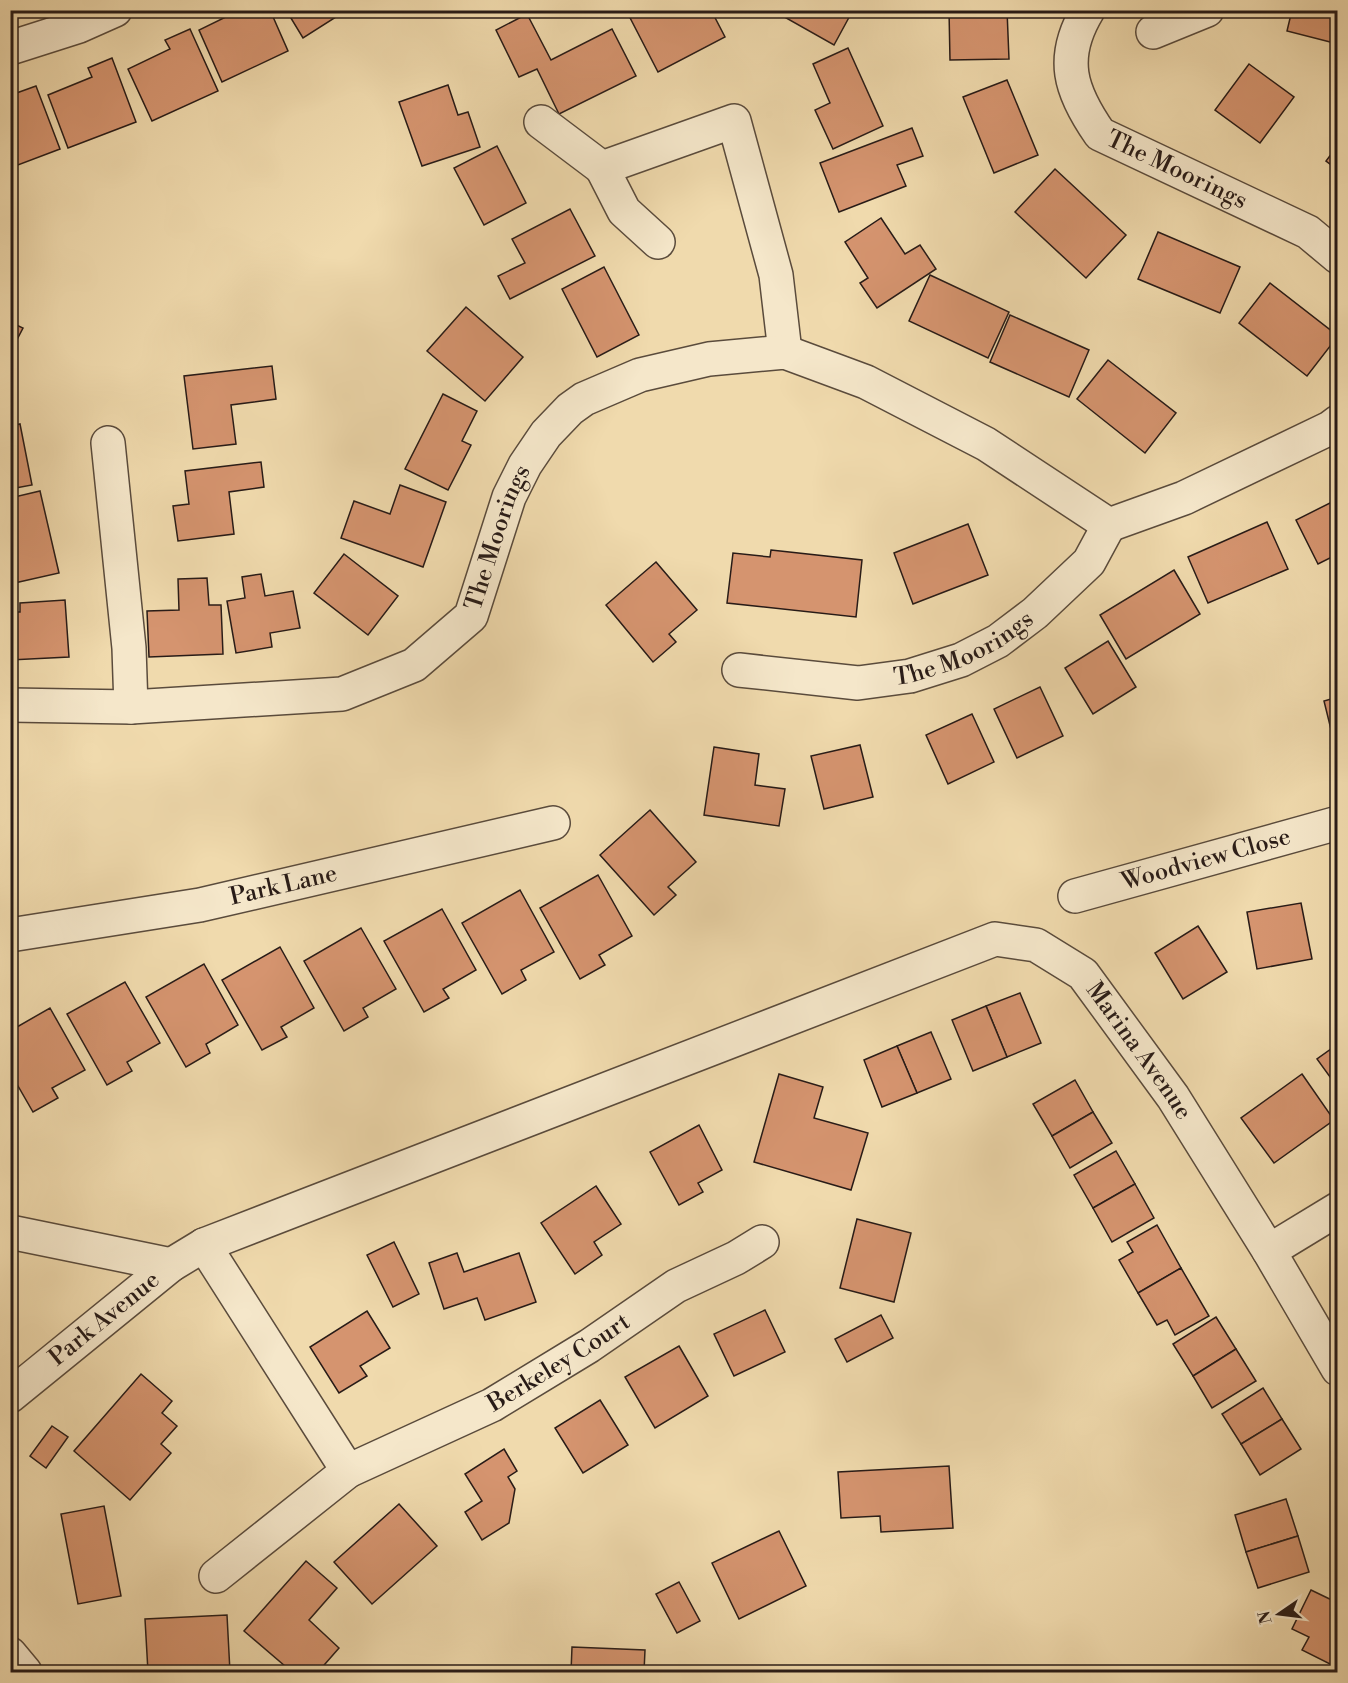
<svg xmlns="http://www.w3.org/2000/svg" width="1348" height="1683" viewBox="0 0 1348 1683" font-family="'Libre Bodoni',serif">
  <rect width="100%" height="100%" fill="#f0daad"/>
  <filter id="stains"><feTurbulence type="fractalNoise" baseFrequency=".00333" numOctaves="4"/><feColorMatrix values="0 0 0 0 .2 0 0 0 0 .09 0 0 0 0 .02 0 0 0 .5 -.17"/></filter>
  <radialGradient id="worn" r=".72"><stop offset=".6" stop-color="#630" stop-opacity="0"/><stop offset="1" stop-color="#630" stop-opacity=".3"/></radialGradient>
  <g fill="#d5946f" stroke="#281b17" stroke-width="1.5">
    <polygon points="240,10 270,10 288,51 222,82 199,30"/>
    <polygon points="286,10 347,10 303,38"/>
    <polygon points="626,10 711,10 725,37 658,72"/>
    <polygon points="772,10 853,10 834,45"/>
    <polygon points="949,10 1007,10 1009,59 950,60"/>
    <polygon points="1292,10 1338,10 1338,44 1287,31"/>
    <polygon points="527,14 551,60 612,29 636,76 559,114 537,69 519,77 496,30"/>
    <polygon points="190,29 218,91 152,121 128,69 170,49 165,40"/>
    <polygon points="848,48 883,126 833,149 815,110 830,103 813,64"/>
    <polygon points="112,58 136,122 68,148 48,95 92,77 88,68"/>
    <polygon points="1249,64 1294,97 1260,143 1215,110"/>
    <polygon points="1007,80 1038,155 994,173 963,97"/>
    <polygon points="448,85 458,115 468,112 480,147 422,166 399,102"/>
    <polygon points="36,86 60,149 10,168 10,107 15,105 11,95"/>
    <polygon points="912,128 923,156 897,165 906,186 839,212 820,163"/>
    <polygon points="1338,145 1338,170 1326,161"/>
    <polygon points="497,146 526,203 484,225 454,168"/>
    <polygon points="1055,169 1126,235 1086,278 1015,212"/>
    <polygon points="570,209 595,256 510,299 498,276 525,263 512,239"/>
    <polygon points="881,218 905,254 920,245 936,269 877,308 860,283 868,278 845,242"/>
    <polygon points="1158,232 1240,267 1220,313 1138,279"/>
    <polygon points="604,267 639,335 597,357 562,289"/>
    <polygon points="930,275 1009,312 988,358 909,321"/>
    <polygon points="1270,283 1338,336 1307,376 1239,323"/>
    <polygon points="466,307 523,357 485,401 427,351"/>
    <polygon points="1010,315 1089,350 1069,397 990,362"/>
    <polygon points="10,322 23,328 10,353"/>
    <polygon points="1108,360 1176,413 1145,453 1077,399"/>
    <polygon points="272,366 276,399 231,405 236,444 193,449 184,376"/>
    <polygon points="443,394 477,411 462,441 471,445 448,490 405,469"/>
    <polygon points="20,424 32,485 10,489 10,426"/>
    <polygon points="261,462 264,487 229,492 234,534 178,541 173,506 189,504 185,471"/>
    <polygon points="400,485 446,502 423,567 341,538 354,501 390,514"/>
    <polygon points="40,491 59,573 10,584 10,498"/>
    <polygon points="1338,499 1338,554 1318,564 1296,520"/>
    <polygon points="1267,522 1288,569 1208,603 1188,557"/>
    <polygon points="968,524 988,575 913,604 894,553"/>
    <polygon points="771,550 862,560 856,617 727,603 733,553 770,557"/>
    <polygon points="344,554 398,596 368,635 314,593"/>
    <polygon points="656,562 697,610 669,634 676,642 653,662 606,605"/>
    <polygon points="1174,570 1200,614 1126,659 1100,615"/>
    <polygon points="261,574 265,596 293,591 300,628 270,633 272,647 236,653 227,601 245,598 242,577"/>
    <polygon points="207,578 209,605 221,605 223,654 149,657 147,611 179,610 178,579"/>
    <polygon points="65,600 69,657 10,660 10,612 20,612 20,603"/>
    <polygon points="1108,641 1136,687 1093,714 1065,668"/>
    <polygon points="1040,687 1063,736 1017,758 994,709"/>
    <polygon points="1338,697 1338,754 1337,754 1324,701"/>
    <polygon points="972,714 994,762 948,784 926,735"/>
    <polygon points="860,745 873,797 824,809 811,756"/>
    <polygon points="714,747 759,754 755,785 785,789 779,826 704,815"/>
    <polygon points="650,810 696,862 668,887 676,895 654,915 600,855"/>
    <polygon points="598,875 632,936 599,955 605,965 580,979 540,908"/>
    <polygon points="520,890 554,952 521,970 526,980 502,994 462,923"/>
    <polygon points="1301,903 1312,959 1257,969 1247,912"/>
    <polygon points="442,909 476,970 443,989 449,998 424,1012 384,941"/>
    <polygon points="1198,926 1227,972 1183,999 1155,953"/>
    <polygon points="361,928 396,989 363,1008 368,1017 344,1031 304,961"/>
    <polygon points="280,947 314,1008 281,1027 287,1037 262,1050 222,980"/>
    <polygon points="204,964 238,1025 206,1044 210,1053 186,1067 146,997"/>
    <polygon points="125,982 160,1043 127,1062 132,1071 107,1085 67,1014"/>
    <polygon points="1020,993 1041,1043 1007,1057 986,1006"/>
    <polygon points="986,1006 1007,1057 973,1071 952,1020"/>
    <polygon points="50,1008 85,1070 52,1088 58,1098 33,1112 10,1072 10,1031"/>
    <polygon points="931,1032 951,1079 917,1093 897,1046"/>
    <polygon points="1338,1044 1338,1088 1317,1059"/>
    <polygon points="897,1046 917,1093 882,1107 864,1060"/>
    <polygon points="779,1074 823,1087 814,1118 868,1133 851,1190 754,1162"/>
    <polygon points="1302,1074 1334,1120 1274,1163 1241,1118"/>
    <polygon points="1075,1080 1093,1112 1052,1136 1033,1104"/>
    <polygon points="1093,1112 1112,1143 1070,1168 1052,1136"/>
    <polygon points="699,1125 722,1170 698,1183 703,1192 679,1205 650,1152"/>
    <polygon points="1116,1151 1135,1184 1093,1208 1074,1175"/>
    <polygon points="1135,1184 1154,1218 1112,1242 1093,1208"/>
    <polygon points="596,1186 621,1224 594,1242 602,1255 575,1274 541,1223"/>
    <polygon points="857,1219 911,1233 894,1302 840,1288"/>
    <polygon points="1157,1225 1181,1268 1138,1293 1119,1260 1133,1252 1127,1242"/>
    <polygon points="394,1242 419,1294 393,1307 367,1255"/>
    <polygon points="457,1253 464,1272 519,1253 536,1302 485,1320 477,1298 444,1309 429,1263"/>
    <polygon points="1181,1268 1209,1316 1175,1335 1167,1320 1157,1325 1138,1293"/>
    <polygon points="765,1310 785,1352 734,1376 714,1334"/>
    <polygon points="367,1311 390,1348 360,1366 367,1376 339,1393 310,1347"/>
    <polygon points="881,1315 893,1338 847,1362 835,1339"/>
    <polygon points="1216,1317 1236,1349 1193,1376 1173,1344"/>
    <polygon points="679,1346 708,1396 655,1428 625,1377"/>
    <polygon points="1236,1349 1256,1381 1212,1408 1193,1376"/>
    <polygon points="141,1374 172,1401 162,1413 177,1426 161,1444 171,1453 130,1500 74,1451"/>
    <polygon points="1263,1388 1282,1419 1241,1444 1222,1414"/>
    <polygon points="600,1400 628,1445 583,1473 555,1428"/>
    <polygon points="1282,1419 1301,1449 1260,1475 1241,1444"/>
    <polygon points="52,1426 68,1437 46,1468 30,1456"/>
    <polygon points="504,1449 517,1471 508,1477 515,1489 509,1523 482,1540 465,1512 482,1501 465,1474"/>
    <polygon points="949,1466 953,1528 881,1532 880,1516 841,1518 838,1472"/>
    <polygon points="1286,1499 1298,1536 1246,1552 1235,1515"/>
    <polygon points="399,1504 437,1546 372,1604 334,1562"/>
    <polygon points="104,1506 121,1596 78,1604 61,1514"/>
    <polygon points="779,1531 806,1586 739,1619 712,1563"/>
    <polygon points="1298,1536 1309,1572 1258,1588 1246,1552"/>
    <polygon points="306,1561 337,1588 309,1620 339,1648 318,1672 292,1672 244,1631"/>
    <polygon points="679,1582 700,1621 677,1633 656,1594"/>
    <polygon points="1311,1590 1338,1603 1338,1663 1336,1667 1302,1650 1309,1637 1292,1629"/>
    <polygon points="227,1615 230,1672 148,1672 145,1619"/>
    <polygon points="572,1647 645,1650 644,1672 571,1672"/>
  </g>
  <g fill="none" stroke-linecap="round" stroke-linejoin="round">
    <g stroke="#5a4b3c" stroke-width="36">
      <g id="minor">
        <path id="s1" d="M1088 10C1059 58 1070 91 1100 134L1308 232 1338 257"/>
        <polyline points="1153,32 1207,10"/>
        <polyline points="10,48 79,26 115,10"/>
        <polyline points="541,122 602,168 734,121 776,275 785,352"/>
        <polyline points="602,168 624,211 658,242"/>
        <polyline points="108,443 129,648 131,707"/>
        <path id="s2" d="M739 670 858 683 910 676 961 660 998 641 1035 613 1089 562 1109 525"/>
        <path id="s3" d="M10 705 131 707 342 694 414 665 471 616 509 497 525 465 546 434 570 409 584 399 640 375 709 359 785 352 866 382 986 444 1109 525 1184 498 1330 428 1338 422"/>
        <path id="s4" d="M1075 896 1338 823"/>
        <path id="s5" d="M10 935 200 905 553 823"/>
        <polyline points="10,1232 171,1265"/>
        <polyline points="204,1245 348,1471"/>
        <polyline points="1269,1251 1338,1209"/>
        <path id="s6" d="M10 1396 171 1265 204 1245 995 939 1036 945 1083 974 1173 1097 1269 1251 1338 1369"/>
        <path id="s7" d="M216 1576 348 1471 492 1405 589 1346 676 1286 736 1258 762 1242"/>
        <polyline points="10,1654 25,1672"/>
      </g>
    </g>
    <use href="#minor" stroke="#f5e7ca" stroke-width="33"/>
  </g>
  <g text-anchor="middle" dominant-baseline="central" stroke-width="6" stroke-linejoin="round" paint-order="stroke">
    <g font-size="24" fill="#281b17" stroke="#f5e7ca">
      <text stroke="none"><textPath href="#s1" startOffset="219">The Moorings</textPath></text>
      <text stroke="none"><textPath href="#s3" startOffset="568">The Moorings</textPath></text>
      <text stroke="none"><textPath href="#s2" startOffset="232">The Moorings</textPath></text>
      <text stroke="none"><textPath href="#s4" startOffset="136">Woodview Close</textPath></text>
      <text stroke="none"><textPath href="#s5" startOffset="278">Park Lane</textPath></text>
      <text stroke="none"><textPath href="#s6" startOffset="1286">Marina Avenue</textPath></text>
      <text stroke="none"><textPath href="#s6" startOffset="122">Park Avenue</textPath></text>
      <text stroke="none"><textPath href="#s7" startOffset="406">Berkeley Court</textPath></text>
    </g>
  </g>
  <rect width="1348" height="1683" fill="none" stroke="#f0daad" stroke-width="36"/>
  <rect x="12" y="12" width="1324" height="1659" fill="none" stroke="#281b17" stroke-width="3"/>
  <rect x="18" y="18" width="1312" height="1647" fill="none" stroke="#281b17" stroke-width="1.5"/>
  <g transform="translate(1279 1614) rotate(256)" stroke="#f5e7ca" stroke-width="4.5" paint-order="stroke">
  <path d="M0-4.5L10 22L0 15L-10 22Z" fill="#281b17"/>
  <text y="-9" font-size="16" font-weight="bold" text-anchor="middle" fill="#281b17">N</text>
  </g>
  <rect width="100%" height="100%" filter="url(#stains)"/>
  <rect width="100%" height="100%" fill="url(#worn)"/>
</svg>
